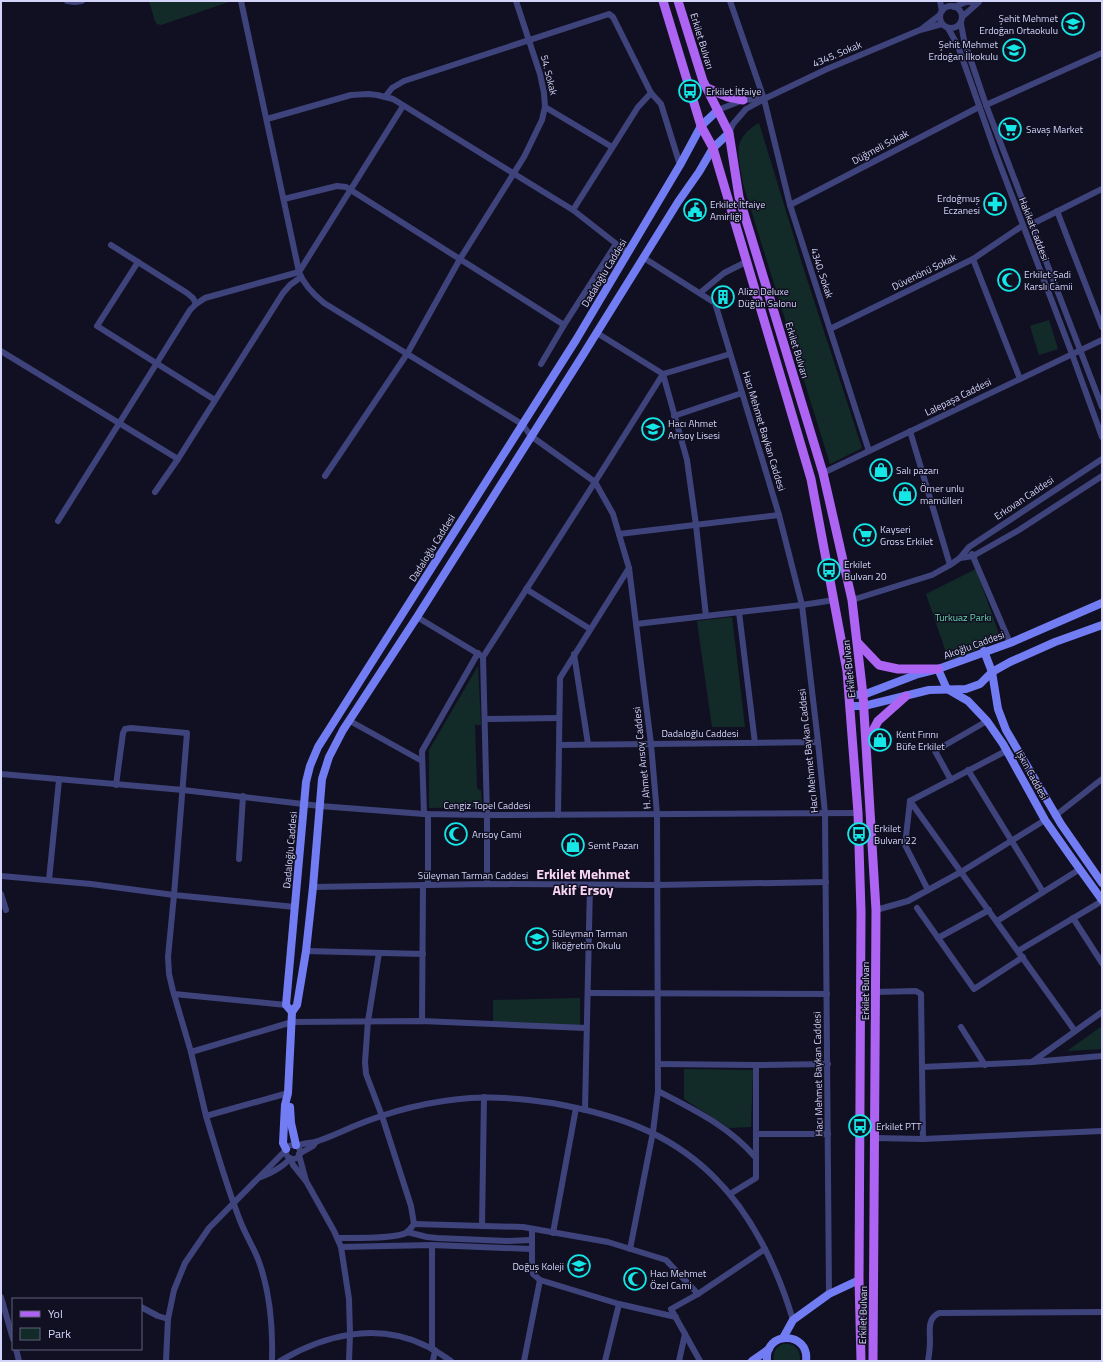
<svg xmlns="http://www.w3.org/2000/svg" width="1103" height="1362" viewBox="0 0 1103 1362" font-family="'Titillium Web',sans-serif">
  <rect width="100%" height="100%" fill="#111022"/>
  <g fill="#132b28">
    <polygon points="149,1 232,1 161,25 157,24 155,21"/>
    <path d="M759 123 804 270 862 448 830 464 743 184C739 156 730 140 759 123Z"/>
    <polygon points="1049,320 1058,349 1039,355 1030,326"/>
    <polygon points="976,569 1001,640 949,661 926,594"/>
    <polygon points="732,617 745,727 712,727 697,621"/>
    <polygon points="478,666 481,725 475,725 477,788 481,791 482,807 429,808 429,750"/>
    <polygon points="580,998 580,1027 493,1027 493,1000"/>
    <polygon points="1102,1026 1102,1049 1067,1051"/>
    <polygon points="684,1069 753,1070 751,1127 729,1128 684,1099"/>
    <path d="M783 1344C794 1342 801 1350 800 1361H774C772 1353 775 1348 783 1344Z"/>
  </g>
  <g fill="none" stroke-linecap="round" stroke-linejoin="round">
    <g stroke="#3f437c" stroke-width="6">
      <polyline points="67,1 75,2 82,1"/>
      <path d="M241 1 299 272C304 285 313 294 324 303L522 424 531 436 595 482 613 514 629 568 651 744 657 814 658 1091 653 1132 630 1249"/>
      <polyline points="730,1 764,99 790,205 869,451"/>
      <polyline points="940,1 942,11"/>
      <circle cx="951" cy="17" r="11"/>
      <polyline points="954,7 966,2 979,2 962,17"/>
      <polyline points="961,24 964,40 986,105 1102,407"/>
      <polyline points="923,28 940,15"/>
      <polyline points="948,28 958,46 996,154 1072,354 1102,437"/>
      <polyline points="385,97 392,88 404,81 609,14 613,17 651,93"/>
      <polyline points="986,105 1102,53"/>
      <polyline points="545,107 612,147"/>
      <polyline points="718,110 743,100 762,99"/>
      <polyline points="267,119 351,95 368,94 377,95 393,99 573,210 628,253"/>
      <polyline points="729,133 733,124 746,109 764,99 827,69 920,30 942,24"/>
      <polyline points="284,199 337,186 346,187 564,325"/>
      <polyline points="790,205 979,107"/>
      <polyline points="573,210 638,107 651,93 661,104 680,165"/>
      <polyline points="1057,211 1102,327"/>
      <polyline points="1032,224 1102,189"/>
      <polyline points="111,245 187,293 193,298 196,304"/>
      <polyline points="644,258 715,303 779,515 802,605 818,742 825,813 829,1294"/>
      <polyline points="973,259 1020,379"/>
      <polyline points="138,262 97,326 215,400"/>
      <polyline points="700,293 724,273 746,262"/>
      <polyline points="830,329 973,259 1022,226"/>
      <polyline points="597,333 663,374 687,460 696,525 706,616"/>
      <polyline points="1,351 178,459"/>
      <polyline points="541,364 564,325 616,244"/>
      <polyline points="674,416 742,393"/>
      <polyline points="910,431 950,565"/>
      <polyline points="823,473 1102,340"/>
      <polyline points="325,476 407,354 460,259 524,157 542,120 545,107 544,93 540,74 516,1"/>
      <polyline points="155,492 178,459 283,293 290,285 301,277"/>
      <polyline points="58,521 190,310 196,304 205,298 299,272 403,106"/>
      <polyline points="619,534 779,515"/>
      <polyline points="972,554 1010,643"/>
      <polyline points="960,558 973,556 1019,530 1102,476"/>
      <polyline points="526,589 590,629"/>
      <polyline points="852,600 932,575 950,565 960,558 969,547 1102,459"/>
      <polyline points="739,612 755,743"/>
      <polyline points="417,617 480,655"/>
      <polyline points="636,624 802,605 834,600"/>
      <polyline points="574,654 588,744"/>
      <polyline points="485,719 559,718"/>
      <polyline points="350,721 422,761"/>
      <polyline points="559,745 818,742"/>
      <polyline points="968,770 1043,892"/>
      <polyline points="1,774 183,790 320,806 424,814 487,815 858,813"/>
      <polyline points="951,780 935,751 987,721"/>
      <polyline points="116,785 123,733 125,729 131,728 187,733 174,895 295,907"/>
      <polyline points="910,801 1075,1031"/>
      <polyline points="910,801 1006,751"/>
      <polyline points="910,801 905,845 928,890"/>
      <polyline points="424,814 422,751 478,653"/>
      <polyline points="428,814 428,885"/>
      <polyline points="558,815 560,678 629,568"/>
      <polyline points="1055,816 1102,779"/>
      <polyline points="239,859 243,796"/>
      <polyline points="1,876 91,884 174,895 168,957 169,974 173,991 191,1052 206,1116"/>
      <polyline points="49,880 59,780"/>
      <polyline points="487,884 487,815 483,657 595,482 663,374 730,354"/>
      <polyline points="313,887 487,884 657,885 826,882"/>
      <polyline points="1,894 6,910"/>
      <polyline points="917,908 974,989 1023,957"/>
      <polyline points="876,910 908,901 961,872 1045,820"/>
      <polyline points="1073,918 1102,963"/>
      <polyline points="997,921 1080,869"/>
      <polyline points="938,938 989,910"/>
      <polyline points="306,951 423,954"/>
      <polyline points="1018,951 1102,901"/>
      <polyline points="876,992 916,991 921,994 923,1139"/>
      <polyline points="588,993 827,994"/>
      <polyline points="174,994 286,1005"/>
      <polyline points="422,1021 423,885"/>
      <polyline points="961,1027 985,1065"/>
      <polyline points="191,1052 292,1022 422,1021 586,1028"/>
      <polyline points="1032,1062 1102,1012"/>
      <polyline points="658,1064 756,1065 828,1064"/>
      <polyline points="922,1067 1032,1062 1102,1056"/>
      <path d="M658 1091C693 1109 730 1127 756 1158"/>
      <path d="M585 1110C586 1035 588 960 590 885"/>
      <polyline points="756,1134 828,1134"/>
      <polyline points="875,1138 923,1139 1102,1131"/>
      <circle cx="293" cy="1152" r="7"/>
      <path d="M298 1146C304 1142 311 1144 318 1141 330 1137 341 1132 352 1127 390 1111 429 1101 470 1098 498 1096 525 1099 552 1103 613 1114 667 1131 712 1175 752 1214 777 1267 793 1320"/>
      <polyline points="299,1154 313,1146 316,1142"/>
      <polyline points="299,1155 306,1181"/>
      <polyline points="291,1159 293,1165 306,1181 334,1231 341,1247 349,1299 350,1334 349,1361"/>
      <path d="M261 1177C269 1174 285 1166 290 1158"/>
      <polyline points="730,1194 756,1178 756,1065"/>
      <polyline points="414,1224 523,1227 608,1242 666,1260 698,1294"/>
      <polyline points="482,1226 484,1097"/>
      <polyline points="532,1229 532,1270 533,1274 540,1280"/>
      <polyline points="407,1232 427,1237 437,1238 507,1241 531,1240"/>
      <polyline points="553,1233 576,1108"/>
      <path d="M338 1238C352 1238 395 1239 406 1233 410 1230 412 1227 414 1224L411 1206 382 1116 366 1074 365 1062 368 1021 379 953"/>
      <polyline points="341,1247 432,1245 531,1249"/>
      <polyline points="1,1297 13,1339"/>
      <polyline points="141,1307 158,1316 168,1319"/>
      <polyline points="16,1349 19,1361"/>
      <polyline points="432,1349 432,1245"/>
      <polyline points="166,1361 168,1319 174,1290 185,1263 209,1228 285,1151"/>
      <path d="M272 1361C273 1327 270 1291 258 1259 253 1247 246 1235 241 1223 227 1188 217 1152 206 1116L288 1093"/>
      <path d="M280 1361C324 1335 376 1322 424 1345 434 1349 442 1355 451 1361"/>
      <polyline points="433,1361 435,1350"/>
      <polyline points="524,1361 540,1280 619,1304 676,1317"/>
      <polyline points="605,1361 619,1304"/>
      <polyline points="679,1361 685,1334"/>
      <polyline points="700,1361 671,1309 698,1294 765,1249"/>
      <path d="M928 1361C929 1355 930 1348 930 1341 930 1330 927 1319 939 1313L1102 1312"/>
    </g>
    <g stroke="#737df3" stroke-width="8">
      <polyline points="984,651 992,672 998,709 1006,730 1061,824 1102,883"/>
      <polyline points="938,669 946,687 949,690 968,701 987,721 1003,744 1045,820 1071,857 1102,900"/>
      <polyline points="849,694 863,695 918,674 938,669 1010,643 1102,603"/>
      <polyline points="850,706 864,706 929,690 966,689 980,684 992,672 1010,662 1055,642 1102,625"/>
      <polyline points="292,1012 286,1005 306,782 310,766 318,747 576,340 680,165 701,126 718,110"/>
      <polyline points="290,1107 291,1123 296,1145"/>
      <polyline points="286,1149 283,1143 285,1105 288,1093 292,1012 297,1005 306,951 313,887 322,779 329,757 343,730 417,617 581,358 678,202 699,172 713,148 729,133"/>
      <polyline points="783,1338 793,1320 829,1294 859,1280"/>
      <polyline points="752,1361 769,1349"/>
      <path d="M767 1361C764 1330 810 1331 806 1361"/>
    </g>
    <g stroke="#ae64f2" stroke-width="9">
      <polyline points="663,1 701,126 713,148 811,479 847,671 858,813 861,912 859,1280 861,1361"/>
      <polyline points="678,1 703,81 729,133 739,197 823,473 852,600 863,695 876,910 873,1361"/>
      <polyline points="707,88 728,97 743,100"/>
      <polyline points="858,643 879,665 898,669 938,669"/>
      <polyline points="867,742 878,721 906,696"/>
    </g>
  </g>
  <defs>
    <g id="school-ring" transform="scale(1.15)"><circle r="9.5" fill="#111022" stroke="#14e7e6" stroke-width="1.5"/><path d="M0-5L7-2L0 1L-7-2ZM-4 1L0 2.5L4 1V4Q0 6-4 4Z" fill="#14e7e6"/></g>
    <g id="bus-ring" transform="scale(1.15)"><circle r="9.5" fill="#111022" stroke="#14e7e6" stroke-width="1.5"/><path d="M-5-6H5V4H4V6H2V4H-2V6H-4V4H-5ZM-3.5-4V0h7V-4ZM-3.5 1.2v1.5H-2V1.2ZM2 1.2v1.5H3.5V1.2Z" fill="#14e7e6"/></g>
    <g id="supermarket-ring" transform="scale(1.15)"><circle r="9.5" fill="#111022" stroke="#14e7e6" stroke-width="1.5"/><path d="M-6-5.5h2.5l.6 2H6L4.5 2H-2.5L-4.4-4H-6ZM-1.5 3.2a1.3 1.3 0 1 0 .1 0ZM3 3.2a1.3 1.3 0 1 0 .1 0Z" fill="#14e7e6"/></g>
    <g id="pharmacy-ring" transform="scale(1.15)"><circle r="9.5" fill="#111022" stroke="#14e7e6" stroke-width="1.5"/><path d="M-2-6h4v4h4v4h-4v4h-4v-4h-4v-4h4Z" fill="#14e7e6"/></g>
    <g id="civic-ring" transform="scale(1.15)"><circle r="9.5" fill="#111022" stroke="#14e7e6" stroke-width="1.5"/><path d="M-.6-6.5H3V-4.5H.6V-3L4-1V1h2V6H-6V1h2V-1L-.6-3ZM-1.2 2.5V6h2.4V2.5Z" fill="#14e7e6"/></g>
    <g id="mosque-ring" transform="scale(1.15)"><circle r="9.5" fill="#111022" stroke="#14e7e6" stroke-width="1.5"/><path d="M3.5-4.9A6 6 0 1 0 3.5 4.9A5 5 0 1 1 3.5-4.9Z" fill="#14e7e6"/></g>
    <g id="building-ring" transform="scale(1.15)"><circle r="9.5" fill="#111022" stroke="#14e7e6" stroke-width="1.5"/><path d="M-4-6H4V6H1V3H-1V6H-4ZM-2.5-4.3h1.7v1.8h-1.7ZM.8-4.3h1.7v1.8H.8ZM-2.5-1h1.7V.8h-1.7ZM.8-1h1.7V.8H.8Z" fill="#14e7e6"/></g>
    <g id="shop-ring" transform="scale(1.15)"><circle r="9.5" fill="#111022" stroke="#14e7e6" stroke-width="1.5"/><path d="M-5-2.5h2.3a2.7 3.5 0 0 1 5.4 0H5L5.5 6h-11ZM-1.5-2.5h3a1.5 2.3 0 0 0-3 0Z" fill="#14e7e6"/></g>
  </defs>
  <g fill-rule="evenodd">
    <use href="#school-ring" x="1073" y="24"/>
    <use href="#school-ring" x="1014" y="50"/>
    <use href="#bus-ring" x="690" y="91"/>
    <use href="#supermarket-ring" x="1010" y="129"/>
    <use href="#pharmacy-ring" x="995" y="204"/>
    <use href="#civic-ring" x="695" y="210"/>
    <use href="#mosque-ring" x="1009" y="280"/>
    <use href="#building-ring" x="723" y="297"/>
    <use href="#school-ring" x="653" y="429"/>
    <use href="#shop-ring" x="881" y="470"/>
    <use href="#shop-ring" x="905" y="494"/>
    <use href="#supermarket-ring" x="865" y="535"/>
    <use href="#bus-ring" x="829" y="570"/>
    <use href="#shop-ring" x="880" y="740"/>
    <use href="#mosque-ring" x="456" y="834"/>
    <use href="#bus-ring" x="859" y="834"/>
    <use href="#shop-ring" x="573" y="845"/>
    <use href="#school-ring" x="537" y="939"/>
    <use href="#bus-ring" x="860" y="1126"/>
    <use href="#school-ring" x="579" y="1266"/>
    <use href="#mosque-ring" x="635" y="1279"/>
  </g>
  <g text-anchor="middle" dominant-baseline="central" stroke-width="3" stroke-linejoin="round" paint-order="stroke">
    <g font-size="10" fill="#d4d4fb" stroke="#111022" text-anchor="start">
      <text x="1058" y="18" text-anchor="end">Şehit Mehmet<tspan x="1058" dy="12">Erdoğan Ortaokulu</tspan></text>
      <text x="998" y="44" text-anchor="end">Şehit Mehmet<tspan x="998" dy="12">Erdoğan İlkokulu</tspan></text>
      <text x="706" y="91">Erkilet İtfaiye</text>
      <text x="1026" y="129">Savaş Market</text>
      <text x="980" y="198" text-anchor="end">Erdoğmuş<tspan x="980" dy="12">Eczanesi</tspan></text>
      <text x="710" y="204">Erkilet İtfaiye<tspan x="710" dy="12">Amirliği</tspan></text>
      <text x="1024" y="274">Erkilet Şadi<tspan x="1024" dy="12">Karslı Camii</tspan></text>
      <text x="738" y="291">Alize Deluxe<tspan x="738" dy="12">Düğün Salonu</tspan></text>
      <text x="668" y="423">Hacı Ahmet<tspan x="668" dy="12">Arısoy Lisesi</tspan></text>
      <text x="896" y="470">Salı pazarı</text>
      <text x="920" y="488">Ömer unlu<tspan x="920" dy="12">mamülleri</tspan></text>
      <text x="880" y="529">Kayseri<tspan x="880" dy="12">Gross Erkilet</tspan></text>
      <text x="844" y="564">Erkilet<tspan x="844" dy="12">Bulvarı 20</tspan></text>
      <text x="896" y="734">Kent Fırını<tspan x="896" dy="12">Büfe Erkilet</tspan></text>
      <text x="874" y="828">Erkilet<tspan x="874" dy="12">Bulvarı 22</tspan></text>
      <text x="472" y="834">Arısoy Cami</text>
      <text x="588" y="845">Semt Pazarı</text>
      <text x="552" y="933">Süleyman Tarman<tspan x="552" dy="12">İlköğretim Okulu</tspan></text>
      <text x="876" y="1126">Erkilet PTT</text>
      <text x="564" y="1266" text-anchor="end">Doğuş Koleji</text>
      <text x="650" y="1273">Hacı Mehmet<tspan x="650" dy="12">Özel Cami</tspan></text>
    </g>
    <g font-size="10" fill="#d4d4fb" stroke="#111022">
      <text transform="translate(702 41) rotate(73)">Erkilet Bulvarı</text>
      <text transform="translate(837 54) rotate(-23)">4345. Sokak</text>
      <text transform="translate(549 75) rotate(76)">54. Sokak</text>
      <text transform="translate(880 147) rotate(-28)">Düğmeli Sokak</text>
      <text transform="translate(1034 229) rotate(69)">Hakikat Caddesi</text>
      <text transform="translate(924 272) rotate(-26)">Düvenönü Sokak</text>
      <text transform="translate(604 273) rotate(-59)">Dadaloğlu Caddesi</text>
      <text transform="translate(822 273) rotate(72)">4340. Sokak</text>
      <text transform="translate(797 350) rotate(73)">Erkilet Bulvarı</text>
      <text transform="translate(958 397) rotate(-26)">Lalepaşa Caddesi</text>
      <text transform="translate(764 431) rotate(73)">Hacı Mehmet Baykan Caddesi</text>
      <text transform="translate(1024 498) rotate(-34)">Erkovan Caddesi</text>
      <text transform="translate(432 548) rotate(-58)">Dadaloğlu Caddesi</text>
      <text transform="translate(974 645) rotate(-20)">Akoğlu Caddesi</text>
      <text transform="translate(849 669) rotate(-96)">Erkilet Bulvarı</text>
      <text x="700" y="733">Dadaloğlu Caddesi</text>
      <text transform="translate(808 751) rotate(-96)">Hacı Mehmet Baykan Caddesi</text>
      <text transform="translate(642 758) rotate(-96)">H. Ahmet Arısoy Caddesi</text>
      <text transform="translate(1032 775) rotate(61)">Işkın Caddesi</text>
      <text x="487" y="805">Cengiz Topel Caddesi</text>
      <text transform="translate(290 850) rotate(-85)">Dadaloğlu Caddesi</text>
      <text x="473" y="875">Süleyman Tarman Caddesi</text>
      <text transform="translate(865 991) rotate(-90)">Erkilet Bulvarı</text>
      <text transform="translate(818 1074) rotate(-91)">Hacı Mehmet Baykan Caddesi</text>
      <text transform="translate(863 1315) rotate(-89)">Erkilet Bulvarı</text>
    </g>
    <g font-size="10" fill="#66d5ae" stroke="#111022">
      <text x="963" y="617">Turkuaz Parkı</text>
    </g>
    <g font-size="14" font-weight="bold" fill="#fbd6f2" stroke="#111022">
      <text x="583" y="873">Erkilet Mehmet<tspan x="583" dy="16">Akif Ersoy</tspan></text>
    </g>
  </g>
  <rect width="1103" height="1362" fill="none" stroke="#d4d4fb" stroke-width="4"/>
  <rect x="12" y="1298" width="130" height="52" fill="#111022" stroke="#5f5e79"/>
  <rect x="20" y="1311" width="20" height="6" fill="#ae64f2" stroke="#5f5e79"/>
  <text x="48" y="1318" font-size="12" fill="#d4d4fb">Yol</text>
  <rect x="20" y="1328" width="20" height="12" fill="#132b28" stroke="#5f5e79"/>
  <text x="48" y="1338" font-size="12" fill="#d4d4fb">Park</text>
</svg>
